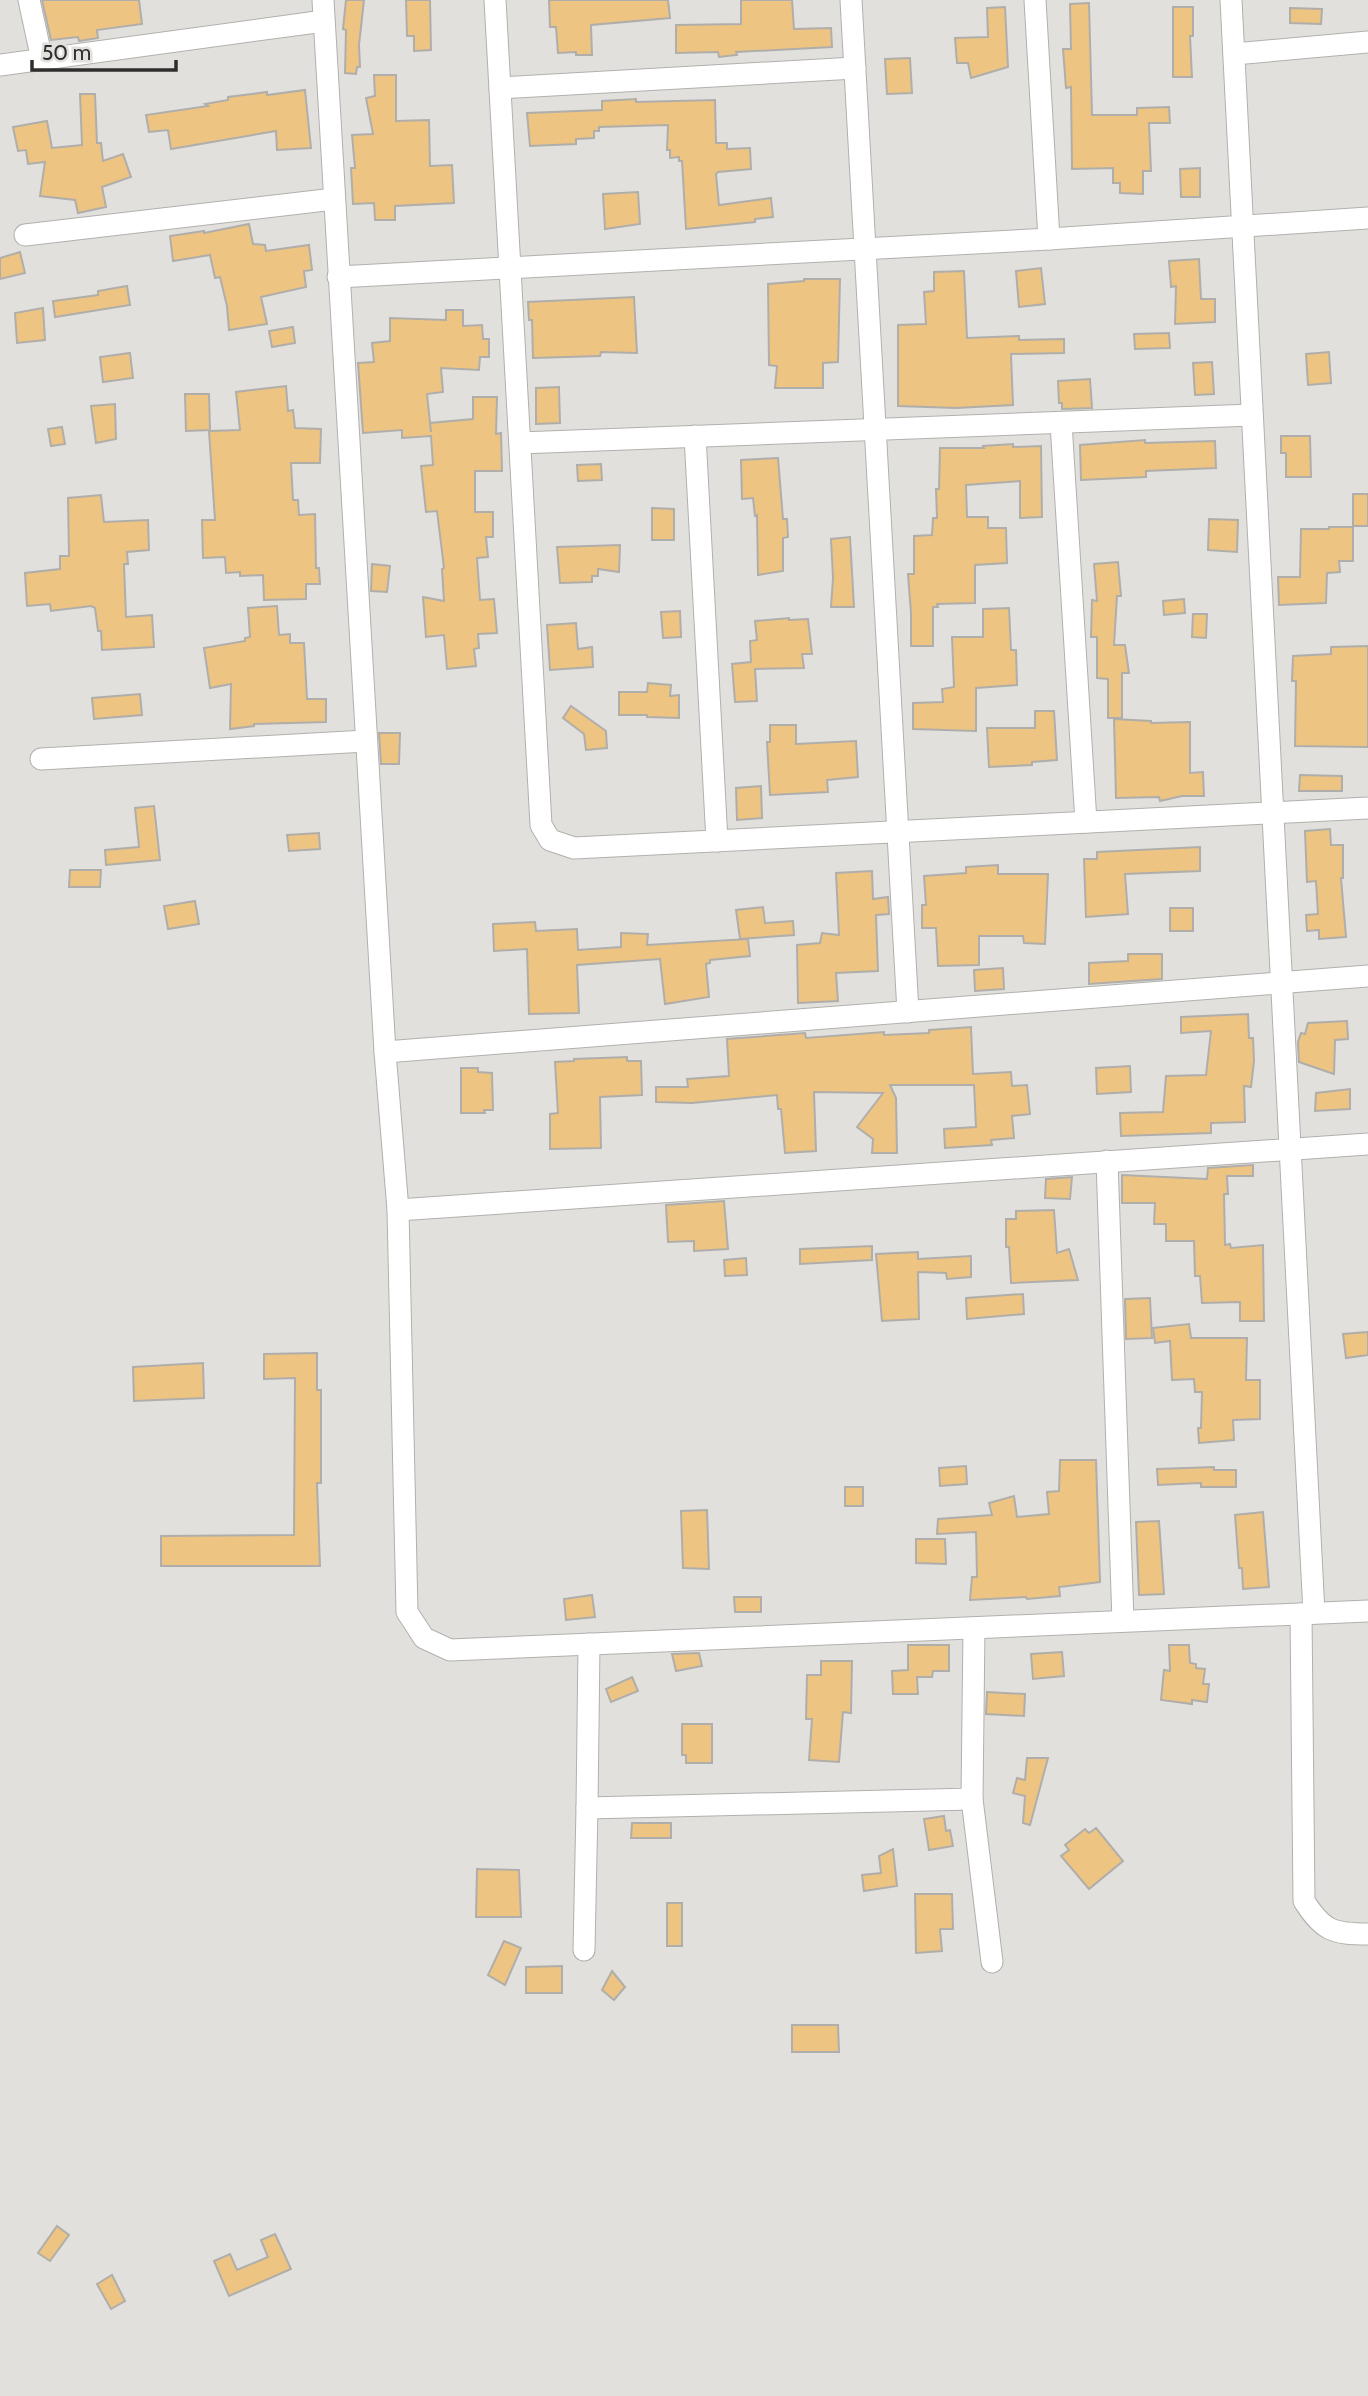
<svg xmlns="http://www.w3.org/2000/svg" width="1368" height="2396" viewBox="0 0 1368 2396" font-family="Cabin,sans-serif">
  <rect width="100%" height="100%" fill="#e2e0dd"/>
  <g fill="#eec482" stroke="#b0aeaa" stroke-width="2">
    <polygon points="42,0 139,0 142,24 97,30 98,38 79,41 78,37 51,40"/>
    <polygon points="346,0 364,0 359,45 360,67 357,67 356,74 345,73 346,30 343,29"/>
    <polygon points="406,0 430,0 431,50 414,51 414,36 407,36"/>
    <polygon points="549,0 668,0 670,18 591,25 592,55 576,55 576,52 558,53 556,27 550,27"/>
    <polygon points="741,0 792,0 794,29 831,28 832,47 736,52 737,55 719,57 718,52 676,53 676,25 741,24"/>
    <polygon points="1089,3 1092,115 1137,115 1137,108 1169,107 1170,123 1149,123 1151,171 1143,171 1143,194 1120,193 1120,183 1113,183 1113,168 1072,169 1071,87 1066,88 1063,49 1071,49 1070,4"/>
    <polygon points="1005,7 1008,67 971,78 968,63 957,63 955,38 988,37 987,8"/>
    <polygon points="1173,7 1193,7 1193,36 1190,36 1192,77 1173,77"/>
    <polygon points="1290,8 1322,9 1321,24 1290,23"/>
    <polygon points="910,58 912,93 887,94 885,59"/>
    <polygon points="374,75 396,75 396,121 429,120 430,166 452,165 454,203 395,206 395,220 375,220 374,203 353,204 351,168 355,168 352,135 373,134 366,98 375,96"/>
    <polygon points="305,90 311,148 277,150 276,131 171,149 168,130 149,132 146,115 208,106 205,104 228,100 228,97 267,92 267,95"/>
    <polygon points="80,94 95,94 97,143 101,143 103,161 123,154 131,177 102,187 106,207 78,213 75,200 40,196 45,162 28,164 26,150 18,151 13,127 47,121 52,148 82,145"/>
    <polygon points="636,99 636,102 715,100 716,143 727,143 727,149 750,148 751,169 718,172 716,174 719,205 771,198 773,217 755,219 755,222 686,229 682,161 679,161 679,157 670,158 670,150 667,150 668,125 599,127 599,131 594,131 594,138 576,139 576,144 530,146 527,113 602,110 602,101"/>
    <polygon points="1200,168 1200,197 1181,197 1180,169"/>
    <polygon points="638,192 640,224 605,229 603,194"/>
    <polygon points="249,224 253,244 265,245 266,251 309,245 312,270 304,271 306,287 261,297 267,324 229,330 227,306 220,277 215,278 210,255 173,261 170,236 204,231 204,233"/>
    <polygon points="20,252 25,273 0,279 0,258"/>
    <polygon points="1199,259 1201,299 1215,299 1215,322 1175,324 1176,286 1171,287 1169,261"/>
    <polygon points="1041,268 1045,304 1019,307 1016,271"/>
    <polygon points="964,271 967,338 1019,336 1019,340 1064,339 1064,353 1011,354 1013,405 956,408 898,406 898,325 926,324 924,292 934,291 934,272"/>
    <polygon points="804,279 840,279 838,362 823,363 823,388 775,388 777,366 769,365 768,284 804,281"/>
    <polygon points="127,286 130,305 55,317 53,301 98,295 98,291"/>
    <polygon points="634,297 637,353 601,352 600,356 533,358 532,320 529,320 528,302"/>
    <polygon points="43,308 45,340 17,343 15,313"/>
    <polygon points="446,310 463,310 463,326 482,325 483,339 489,339 489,357 480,357 479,370 441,368 443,392 427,394 431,432 430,423 473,419 473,397 497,397 496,434 501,433 502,471 475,471 475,512 493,512 493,537 486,537 488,557 477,558 480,600 494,599 497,633 478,634 479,648 474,649 476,666 447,669 444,635 426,637 423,597 444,601 442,569 444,568 437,511 426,512 421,466 433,465 431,436 402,438 402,430 363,433 358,363 374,362 372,343 390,341 390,318 446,320"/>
    <polygon points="293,327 295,343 272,347 269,331"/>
    <polygon points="1169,333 1170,348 1135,349 1134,334"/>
    <polygon points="1329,352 1331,383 1308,385 1306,354"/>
    <polygon points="130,353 133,378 103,382 100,357"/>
    <polygon points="1212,362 1214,394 1195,395 1193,363"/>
    <polygon points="1090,379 1092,408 1062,409 1062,403 1059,403 1058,381"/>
    <polygon points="286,386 288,411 293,410 295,428 321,429 320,463 291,463 293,500 298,500 299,515 315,514 316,568 319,568 320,584 306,584 306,599 264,600 263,575 240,576 240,572 226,573 225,557 203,558 202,520 215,520 209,431 240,430 236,392"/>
    <polygon points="559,387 560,423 536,424 536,388"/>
    <polygon points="185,394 209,394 210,430 186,431"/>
    <polygon points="115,404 116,439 96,443 91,406"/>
    <polygon points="62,427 65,444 51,446 48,429"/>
    <polygon points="1281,436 1310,436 1311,477 1286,477 1286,453 1281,453"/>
    <polygon points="1145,440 1145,443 1215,441 1216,468 1146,471 1146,477 1081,480 1080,445"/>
    <polygon points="1013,444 1013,447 1041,446 1042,517 1020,518 1020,481 966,485 967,517 988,517 988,528 1006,528 1007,563 975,565 975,603 937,604 938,607 933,607 933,646 911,646 911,613 908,574 914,574 914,536 932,535 933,518 937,518 936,489 939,489 940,448 984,448 983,446"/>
    <polygon points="778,458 783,519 787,519 788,537 783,538 783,571 758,575 757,515 755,516 753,498 742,499 741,460"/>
    <polygon points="601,464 602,480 578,481 577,465"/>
    <rect x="1353" y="494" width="15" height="32"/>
    <polygon points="101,495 104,522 148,520 149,550 127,552 128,564 124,564 126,617 152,615 154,647 102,650 101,631 98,631 95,608 91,606 51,611 50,604 27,606 25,573 60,569 60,556 69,556 68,498"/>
    <polygon points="652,508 674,509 674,540 652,540"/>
    <polygon points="1209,519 1238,520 1237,552 1208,550"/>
    <polygon points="1329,527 1353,527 1353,561 1339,561 1340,572 1327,573 1326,603 1279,605 1278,577 1300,577 1301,529 1329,529"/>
    <polygon points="850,537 854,607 831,607 833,578 831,539"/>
    <polygon points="620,545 619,572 598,569 598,576 592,576 592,582 560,583 557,547"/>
    <polygon points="1118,562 1121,596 1117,596 1114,645 1125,645 1129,673 1122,673 1122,718 1108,718 1108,679 1097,678 1097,637 1091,637 1092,600 1097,601 1094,564"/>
    <polygon points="372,564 390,566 387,592 371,591"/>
    <polygon points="1184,599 1185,613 1164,615 1163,601"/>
    <polygon points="277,606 279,635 290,634 290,643 304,643 307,699 326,699 326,722 254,724 254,726 230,729 231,684 210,688 204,648 245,641 245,638 250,637 248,608"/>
    <polygon points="1009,608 1011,650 1016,650 1017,685 976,688 976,731 913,729 913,703 943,702 942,689 954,687 952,637 983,637 983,609"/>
    <polygon points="680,611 681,637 663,638 661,612"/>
    <polygon points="1193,614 1207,614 1206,638 1192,637"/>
    <polygon points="789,618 789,620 808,619 812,654 802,654 804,668 755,669 757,701 735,702 732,664 751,662 750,641 757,640 755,621"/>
    <polygon points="576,623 578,649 592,647 593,667 550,670 547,625"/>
    <polygon points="1368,646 1368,747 1295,746 1296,681 1292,681 1293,656 1331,654 1331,647"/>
    <polygon points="648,683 671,685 670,696 679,695 679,718 647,717 647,715 619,715 619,692 647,692"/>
    <polygon points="140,694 142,715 94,719 92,698"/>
    <polygon points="571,706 606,731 607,748 586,750 584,734 563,718"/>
    <polygon points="1035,711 1054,711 1057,760 1032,762 1032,765 989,767 987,728 1035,728"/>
    <polygon points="1114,719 1151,721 1151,723 1190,722 1190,773 1203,772 1204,796 1182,796 1160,801 1159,797 1116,798"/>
    <polygon points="770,725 796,725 796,744 856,741 858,777 827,780 828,792 770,795 767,742 770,742"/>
    <polygon points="379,733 400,733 399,764 381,764"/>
    <polygon points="1300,775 1342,776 1342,791 1299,791"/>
    <polygon points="761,786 762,818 737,820 736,788"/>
    <polygon points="154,806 160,860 106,865 105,850 139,847 135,808"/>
    <polygon points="1330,829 1331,845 1343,845 1343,878 1341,878 1346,937 1319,939 1319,930 1307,931 1306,915 1318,914 1316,881 1307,882 1305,831"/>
    <polygon points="319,833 320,849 289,851 287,835"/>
    <polygon points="1200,847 1200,871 1125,874 1128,914 1086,917 1084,859 1097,859 1097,852"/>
    <polygon points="998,865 998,874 1048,874 1045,944 1024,943 1023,936 979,936 979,965 938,966 936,928 922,928 922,905 926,905 924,876 966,873 966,867"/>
    <polygon points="70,870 101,870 100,887 69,887"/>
    <polygon points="872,871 873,899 888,897 889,914 876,915 878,971 836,973 838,1001 798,1003 797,945 820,943 822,933 839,935 836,873"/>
    <polygon points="195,901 199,924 168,929 164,906"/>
    <polygon points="763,907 765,923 793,921 794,935 740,939 736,910"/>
    <rect x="1170" y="908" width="23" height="23"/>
    <polygon points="535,922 536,931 577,929 578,950 621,947 621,933 648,934 647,945 748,939 750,956 710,960 710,963 706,964 709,997 665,1004 660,959 577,965 579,1013 529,1014 527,949 494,951 493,924"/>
    <polygon points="1128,954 1162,954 1162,979 1089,984 1089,963 1128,961"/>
    <polygon points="1003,968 1004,989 975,991 974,970"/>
    <polygon points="1248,1014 1249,1038 1253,1038 1254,1061 1251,1087 1244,1086 1245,1122 1211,1123 1211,1133 1121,1136 1120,1113 1163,1112 1166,1076 1206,1075 1211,1031 1181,1033 1181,1017"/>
    <polygon points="1347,1021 1348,1039 1335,1040 1334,1074 1299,1062 1298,1042 1301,1033 1305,1034 1308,1023"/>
    <polygon points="971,1027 973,1074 1011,1072 1012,1086 1027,1085 1030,1114 1012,1116 1014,1138 991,1140 992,1145 945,1148 944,1129 976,1127 974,1085 890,1085 896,1098 897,1153 872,1153 873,1139 857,1127 883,1093 814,1092 816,1151 785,1153 781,1109 778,1109 777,1095 692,1103 656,1102 656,1087 688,1087 687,1079 729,1076 727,1039 805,1033 806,1038 884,1032 884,1035 929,1033 929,1030"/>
    <polygon points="627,1057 627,1061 641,1061 642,1095 600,1097 601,1148 550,1149 550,1114 558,1113 555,1062 574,1061 574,1059"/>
    <polygon points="1130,1066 1131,1092 1097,1094 1096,1068"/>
    <polygon points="461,1068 478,1068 478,1072 492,1073 493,1110 484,1110 485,1113 461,1113"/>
    <polygon points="1350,1089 1350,1109 1315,1111 1316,1093"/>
    <polygon points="1253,1165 1253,1176 1227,1176 1228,1194 1224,1194 1225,1245 1230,1244 1231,1248 1263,1245 1264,1321 1240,1321 1240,1302 1202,1303 1200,1276 1195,1276 1194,1241 1166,1241 1166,1224 1154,1224 1155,1203 1122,1203 1122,1175 1207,1179 1208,1168"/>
    <polygon points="1072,1177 1070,1199 1045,1198 1046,1179"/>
    <polygon points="724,1201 728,1249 694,1251 694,1241 668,1242 666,1205"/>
    <polygon points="1054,1210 1057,1253 1069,1249 1078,1280 1011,1283 1009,1247 1006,1247 1006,1219 1016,1219 1016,1211"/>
    <polygon points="872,1246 872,1260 800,1264 800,1249"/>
    <polygon points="918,1252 918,1259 971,1256 971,1277 947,1279 946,1273 918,1272 919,1319 882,1321 876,1254"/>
    <polygon points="746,1258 747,1275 725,1276 724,1260"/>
    <polygon points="1023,1294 1024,1314 967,1319 966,1298"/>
    <polygon points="1150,1298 1152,1338 1126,1339 1125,1299"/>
    <polygon points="1189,1324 1191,1338 1247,1338 1246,1380 1260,1380 1260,1419 1233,1420 1234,1440 1199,1443 1198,1428 1201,1428 1202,1392 1195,1392 1194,1379 1172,1380 1170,1341 1155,1343 1153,1328"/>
    <polygon points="1368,1332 1368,1355 1346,1358 1343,1334"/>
    <polygon points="317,1353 317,1390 321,1390 321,1483 317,1483 320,1566 161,1566 161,1536 294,1535 295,1378 264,1379 264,1354"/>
    <polygon points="203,1363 204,1398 134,1401 133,1367"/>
    <polygon points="1060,1460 1096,1460 1100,1582 1059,1587 1060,1596 1027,1599 1026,1597 970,1600 972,1577 977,1577 976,1532 937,1534 938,1519 992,1515 989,1503 1014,1496 1017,1517 1049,1514 1047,1492 1059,1491"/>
    <polygon points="966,1466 967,1484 940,1486 939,1468"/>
    <polygon points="1214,1467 1214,1470 1236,1470 1236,1487 1201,1487 1201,1483 1158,1485 1157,1469"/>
    <rect x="845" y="1487" width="18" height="19"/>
    <polygon points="707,1510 709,1569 683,1568 681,1511"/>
    <polygon points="1263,1512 1269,1587 1243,1589 1242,1568 1239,1568 1235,1515"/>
    <polygon points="1159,1521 1164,1594 1139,1595 1136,1522"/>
    <polygon points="916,1539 945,1539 946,1564 916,1563"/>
    <polygon points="592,1595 595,1617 566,1620 564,1599"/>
    <polygon points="734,1597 761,1597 761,1612 735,1612"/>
    <polygon points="908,1645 949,1645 949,1671 933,1671 932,1677 917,1677 918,1694 893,1694 892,1671 908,1670"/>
    <polygon points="1169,1645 1189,1645 1190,1663 1196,1664 1196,1668 1205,1669 1203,1684 1209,1684 1207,1702 1192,1700 1192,1704 1161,1700 1164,1670 1170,1671"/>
    <polygon points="1062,1652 1064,1676 1033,1679 1031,1654"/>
    <polygon points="699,1653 702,1666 676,1671 672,1654"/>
    <polygon points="821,1661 852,1661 851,1713 843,1712 839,1762 809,1760 812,1719 806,1719 807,1675 821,1675"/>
    <polygon points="632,1677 638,1691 611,1702 606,1689"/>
    <polygon points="987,1692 1025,1694 1024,1716 986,1714"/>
    <polygon points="682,1724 712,1724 712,1763 686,1763 686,1755 682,1755"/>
    <polygon points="1027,1758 1048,1758 1030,1825 1023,1823 1025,1796 1013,1793 1017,1778 1025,1780"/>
    <polygon points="944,1816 946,1831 950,1830 953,1846 929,1850 924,1819"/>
    <polygon points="632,1823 671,1823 671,1838 631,1838"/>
    <polygon points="1096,1828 1123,1861 1089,1889 1061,1856 1069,1850 1065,1845 1085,1829 1089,1833"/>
    <polygon points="893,1849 897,1886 864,1891 862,1875 881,1873 879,1856"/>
    <polygon points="477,1869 519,1870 521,1917 476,1917"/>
    <polygon points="915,1894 952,1894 953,1929 940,1929 942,1951 916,1953"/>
    <rect x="667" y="1903" width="15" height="43"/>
    <polygon points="504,1941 521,1948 505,1985 488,1975"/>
    <polygon points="562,1966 562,1993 526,1993 526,1967"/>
    <polygon points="612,1971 625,1987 614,2000 602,1990"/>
    <polygon points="792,2025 838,2025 839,2052 792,2052"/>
    <polygon points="57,2226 69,2235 50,2261 38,2253"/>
    <polygon points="275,2234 291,2269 229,2296 214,2261 230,2254 237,2270 268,2257 261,2240"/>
    <polygon points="112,2275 125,2301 111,2309 97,2284"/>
  </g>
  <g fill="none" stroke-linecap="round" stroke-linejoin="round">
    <g stroke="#b2b0ad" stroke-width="23">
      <g id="minor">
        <polyline points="29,0 42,60"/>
        <polyline points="323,0 385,1052 398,1210 407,1612 424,1638 450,1650 1368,1611"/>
        <polyline points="495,0 541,825 550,840 574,848 1368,808"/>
        <polyline points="851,0 908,1012"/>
        <polyline points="1035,0 1049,239"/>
        <polyline points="1231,0 1314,1613"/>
        <polyline points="1234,54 1368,42"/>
        <polyline points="0,65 324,21"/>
        <polyline points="500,88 855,68"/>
        <polyline points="25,235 334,199"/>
        <polyline points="338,277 1049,239 1368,218"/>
        <polyline points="1061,423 1086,822"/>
        <polyline points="695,436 717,841"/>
        <polyline points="520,443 1252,415"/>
        <polyline points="41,759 366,741"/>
        <polyline points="385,1052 1368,976"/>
        <polyline points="1107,1161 1123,1621"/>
        <polyline points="398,1210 1368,1144"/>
        <path d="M1301 1614 1304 1901C1323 1931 1333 1934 1368 1934"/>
        <polyline points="589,1644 587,1808 972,1799 974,1628"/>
        <polyline points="972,1799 992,1962"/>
        <polyline points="584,1950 587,1808"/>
      </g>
    </g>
    <use href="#minor" stroke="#fff" stroke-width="21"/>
  </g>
  <path d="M32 60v10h144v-10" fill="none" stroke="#2f2e2d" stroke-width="3.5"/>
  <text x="42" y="60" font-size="21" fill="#2f2e2d" stroke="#e2e0dd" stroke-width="5" paint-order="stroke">50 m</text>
</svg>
